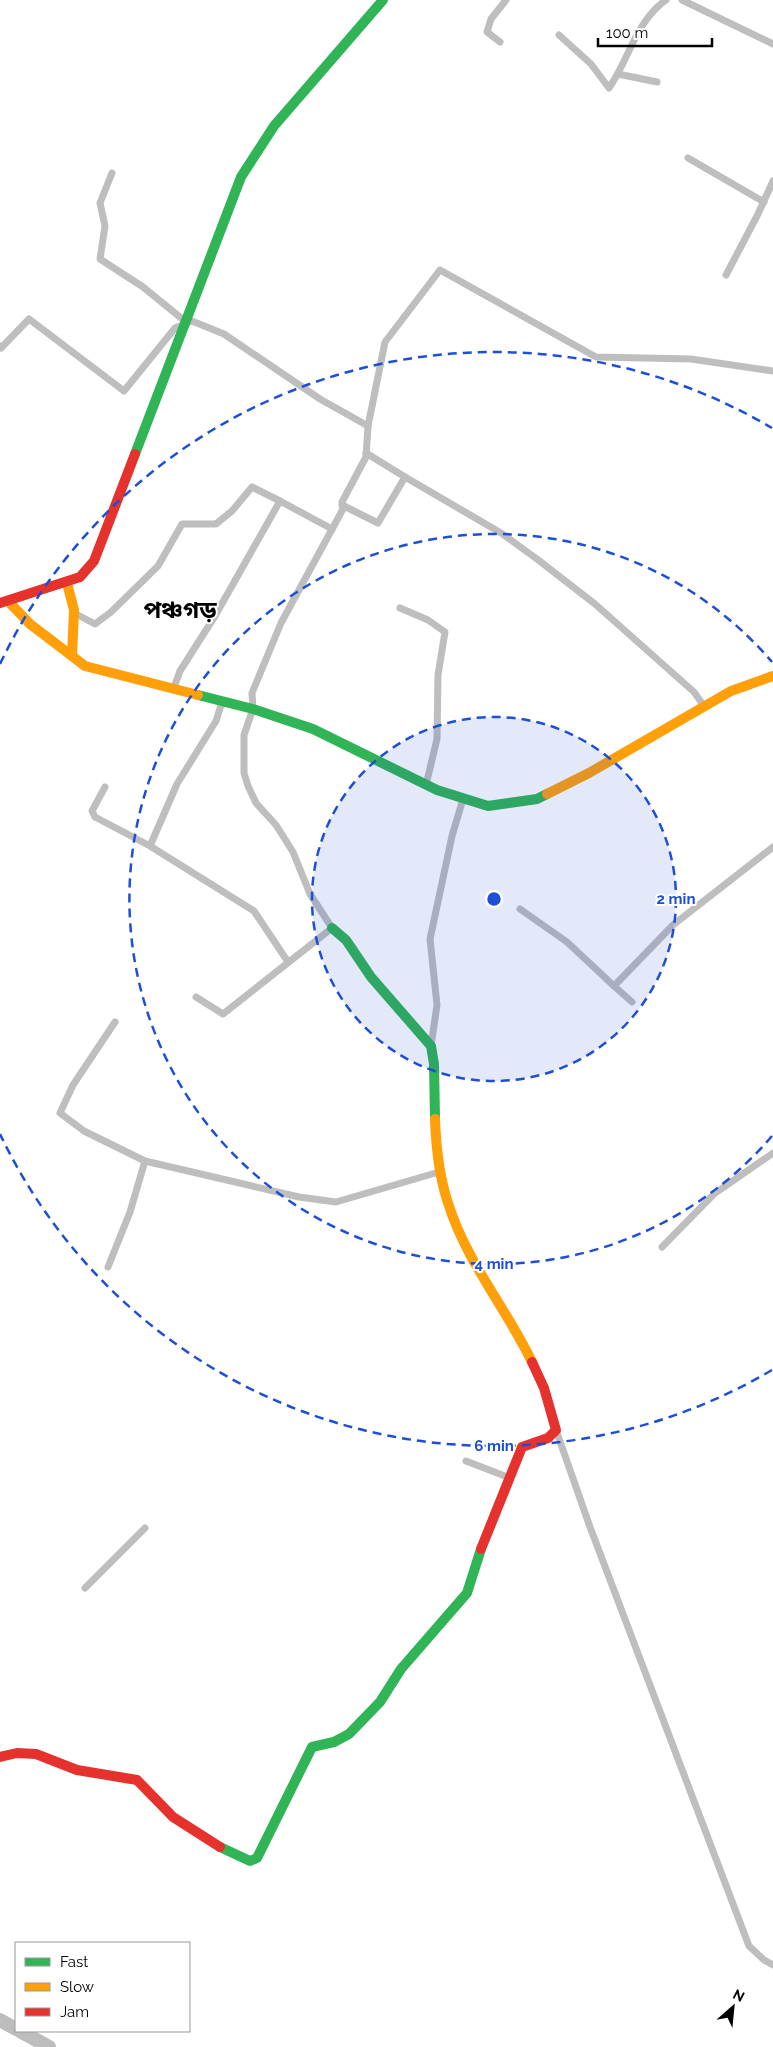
<svg xmlns="http://www.w3.org/2000/svg" width="773" height="2047" viewBox="0 0 773 2047" font-family="Raleway,'Noto Sans Bengali',sans-serif">
  <rect width="100%" height="100%" fill="#fff"/>
  <g fill="none" stroke-linecap="round" stroke-linejoin="round">
    <g stroke="#bdbdbd" stroke-width="14">
      <polyline points="0,2020 16,2029"/>
      <polyline points="20,2031 49,2047"/>
    </g>
    <g stroke="#bebebe" stroke-width="7">
      <polyline points="682,0 773,44"/>
      <path d="M559 35 591 64 609 88C629 59 636 21 666 0"/>
      <polyline points="500,42 487,32 491,19 506,0"/>
      <polyline points="618,74 657,82"/>
      <polyline points="688,158 764,202"/>
      <polyline points="112,173 100,203 105,226 100,259 143,287 186,322"/>
      <polyline points="726,275 758,214 773,181"/>
      <polyline points="0,346 1,348 29,319 124,391 175,328 192,321 224,334 320,399 368,426 366,457 342,502 343,509 281,623 252,693 253,709 244,735 244,773 248,786 256,803 276,825 293,852 310,894 332,928 223,1014 196,997"/>
      <polyline points="368,426 385,342 440,270 596,357 691,359 773,371"/>
      <polyline points="405,477 501,533 537,559 595,604 694,692 704,706"/>
      <polyline points="342,505 378,523 405,477 366,453"/>
      <polyline points="400,608 428,620 445,632 438,675 437,739 426,785"/>
      <polyline points="76,614 95,624 111,612 158,566 182,524 216,524 232,511 252,487 280,501"/>
      <polyline points="173,690 180,671 215,616 280,501 332,529"/>
      <polyline points="222,702 216,721 177,784 150,846 254,911 288,962"/>
      <polyline points="105,787 92,811 95,817 150,846"/>
      <polyline points="520,909 567,942 614,986"/>
      <polyline points="632,1002 614,986 673,925 773,847"/>
      <polyline points="115,1022 73,1085 60,1113 84,1131 145,1161 299,1197 336,1202 439,1172"/>
      <polyline points="431,1046 437,1005 430,939 452,836 463,799"/>
      <polyline points="662,1247 714,1194 773,1153"/>
      <polyline points="108,1267 130,1212 145,1161"/>
      <polyline points="556,1430 590,1527 749,1946 764,1960 773,1965"/>
      <polyline points="466,1461 510,1478"/>
      <polyline points="85,1588 145,1528"/>
    </g>
    <g stroke="#30b455" stroke-width="10">
      <polyline points="135,454 241,177 274,126 383,0"/>
      <polyline points="198,695 253,709 313,729 437,790 488,806 537,799 547,794"/>
      <polyline points="332,928 346,940 371,977 431,1046 434,1064 435,1119"/>
      <polyline points="220,1847 250,1861 257,1858 312,1747 334,1742 349,1734 380,1702 401,1669 467,1593 481,1549"/>
    </g>
    <g stroke="#ff9f0a" stroke-width="10">
      <polyline points="67,583 74,610 72,656 85,666 198,695"/>
      <polyline points="8,601 30,624 72,656"/>
      <polyline points="547,794 589,773 731,691 773,676"/>
      <path d="M435 1119C436 1147 439 1176 448 1203 466 1261 506 1308 532 1362"/>
    </g>
    <g stroke="#e5322d" stroke-width="10">
      <polyline points="0,603 80,577 94,561 135,454"/>
      <polyline points="481,1549 522,1447 548,1438 556,1430 544,1388 532,1362"/>
      <polyline points="0,1757 17,1753 36,1754 77,1770 137,1780 173,1817 220,1847"/>
    </g>
  </g>
  <circle cx="494" cy="899" r="182" fill="#1d4ed8" fill-opacity=".12"/>
  <g fill="none" stroke="#1d4ed8" stroke-width="2.5" stroke-dasharray="9 6">
    <circle cx="494" cy="899" r="182"/>
    <path d="M772 1136A365 365 0 1 1 772 662"/>
    <path d="M772 1370A547 547 0 0 1 0 1134M0 664A547 547 0 0 1 772 428"/>
  </g>
  <g text-anchor="middle" dominant-baseline="central" stroke-width="4" stroke-linejoin="round" paint-order="stroke">
    <g font-size="24" font-weight="bold" fill="#000" stroke="#fff">
      <text x="180" y="609">পঞ্চগড়</text>
    </g>
  </g>
  <circle cx="494" cy="899" r="8" fill="#1d4ed8" stroke="#fff" stroke-width="2.5"/>
  <g font-size="15" text-anchor="middle" font-weight="bold" fill="#1d4ed8" stroke="#fff" stroke-width="4" stroke-linejoin="round" paint-order="stroke">
    <text x="676" y="904">2 min</text>
    <text x="494" y="1269">4 min</text>
    <text x="494" y="1451">6 min</text>
  </g>
  <rect x="15" y="1942" width="175" height="90" fill="#ffffff" stroke="#999999"/>
  <rect x="25" y="1958" width="25" height="8" fill="#30b455" stroke="#999999"/>
  <text x="60" y="1967" font-size="15" fill="#000000">Fast</text>
  <rect x="25" y="1983" width="25" height="8" fill="#ff9f0a" stroke="#999999"/>
  <text x="60" y="1992" font-size="15" fill="#000000">Slow</text>
  <rect x="25" y="2008" width="25" height="8" fill="#e5322d" stroke="#999999"/>
  <text x="60" y="2017" font-size="15" fill="#000000">Jam</text>
  <g transform="translate(733 2007) rotate(27)" stroke="#ffffff" stroke-width="4" paint-order="stroke">
  <path d="M0-4L9 19L0 12L-9 19Z" fill="#000000"/>
  <text y="-8" font-size="14" font-weight="bold" text-anchor="middle" fill="#000000">N</text>
  </g>
  <path d="M598 38v8h114v-8" fill="none" stroke="#000000" stroke-width="2.5"/>
  <text x="606" y="38" font-size="15" fill="#000000" stroke="#ffffff" stroke-width="4" paint-order="stroke">100 m</text>
</svg>
